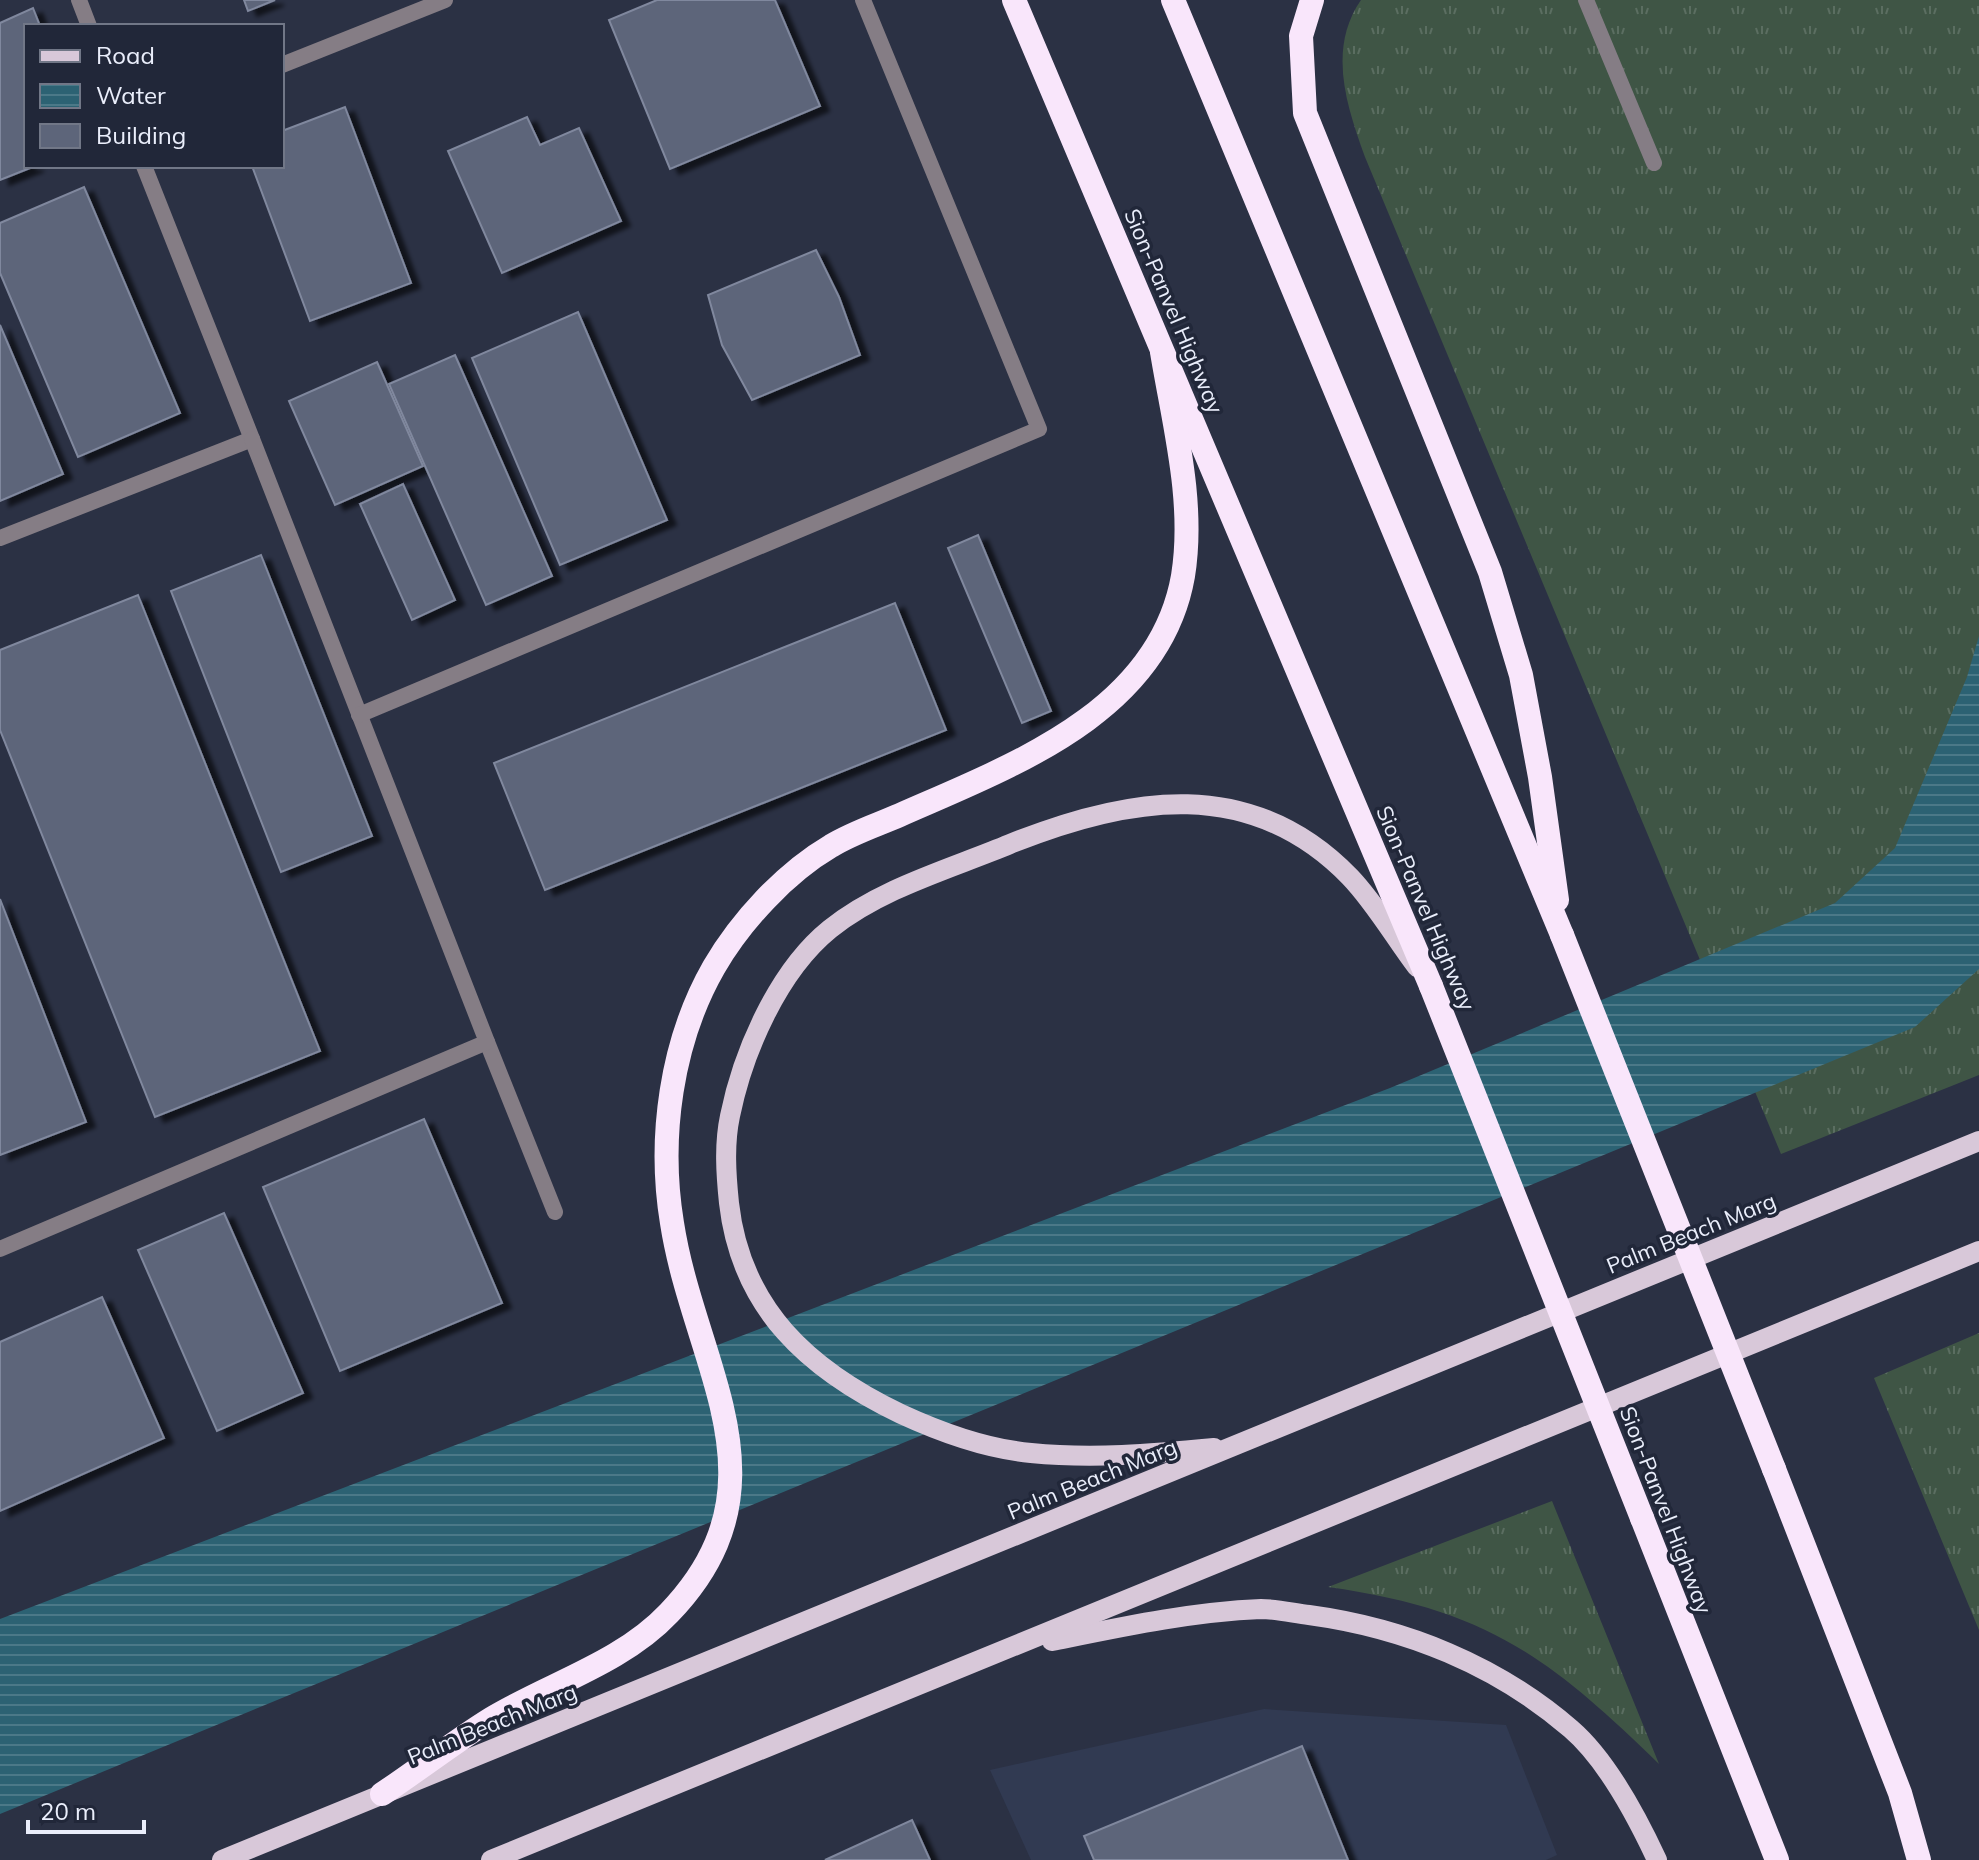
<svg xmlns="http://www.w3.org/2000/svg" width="1979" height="1860" viewBox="0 0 1979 1860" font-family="Mulish,sans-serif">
  <defs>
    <pattern id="grass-tufts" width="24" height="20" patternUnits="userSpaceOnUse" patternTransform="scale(2)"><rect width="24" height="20" fill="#3f5545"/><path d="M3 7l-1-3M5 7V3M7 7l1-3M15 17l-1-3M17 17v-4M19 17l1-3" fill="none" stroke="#5b6e61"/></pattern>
    <pattern id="water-rules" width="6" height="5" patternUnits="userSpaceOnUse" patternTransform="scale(2)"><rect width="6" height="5" fill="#2c6273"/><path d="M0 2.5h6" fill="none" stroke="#4b7988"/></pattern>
    <filter id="shadow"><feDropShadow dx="9" dy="5" stdDeviation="2" flood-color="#0009"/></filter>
  </defs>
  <rect width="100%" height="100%" fill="#2b3144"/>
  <polygon fill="#313a52" points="1264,1709 1506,1725 1557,1855 1546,1860 1031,1860 990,1770"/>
  <g fill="url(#grass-tufts)">
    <path d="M1361 0H1979V1075L1781 1154 1365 157C1347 107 1327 49 1361 0Z"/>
    <polygon points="1979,1333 1979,1630 1874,1378"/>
    <path d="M1552 1501 1659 1764C1548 1656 1485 1609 1328 1587Z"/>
  </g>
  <polygon fill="url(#water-rules)" points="1979,636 1979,969 1915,1027 0,1814 0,1619 1390,1088 1835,903 1895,848 1967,677"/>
  <g fill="#5d657a" stroke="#80889e" stroke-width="2" filter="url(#shadow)">
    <polygon points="244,0 275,0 248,11"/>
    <polygon points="657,0 775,0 820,106 670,169 609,20"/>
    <polygon points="33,8 40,26 26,26 26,166 35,166 0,180 0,23"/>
    <polygon points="345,107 411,283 310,321 252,166 282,166 282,131"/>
    <polygon points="527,117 540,145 579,128 621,221 502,273 448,151"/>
    <polygon points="84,187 180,413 78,457 0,273 0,223"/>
    <polygon points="816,250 839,297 860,355 752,400 722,345 708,295"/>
    <polygon points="578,312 667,520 560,565 472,358"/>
    <polygon points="0,325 63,474 0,501"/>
    <polygon points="455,355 552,576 486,605 389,384"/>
    <polygon points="377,362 423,466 335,505 289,401"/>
    <polygon points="403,484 455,600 412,620 360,504"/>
    <polygon points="978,535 1051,711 1022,723 948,548"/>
    <polygon points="261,555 372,836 281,872 171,591"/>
    <polygon points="138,595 320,1051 155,1117 0,730 0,650"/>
    <polygon points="895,603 946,730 545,890 494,763"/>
    <polygon points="0,899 86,1122 0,1155"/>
    <polygon points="424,1119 502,1303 340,1371 263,1187"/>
    <polygon points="224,1213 303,1393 217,1431 138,1250"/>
    <polygon points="102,1297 164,1438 0,1511 0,1342"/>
    <polygon points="1302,1746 1348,1860 1094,1860 1084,1836"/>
    <polygon points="912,1820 930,1860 825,1860"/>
  </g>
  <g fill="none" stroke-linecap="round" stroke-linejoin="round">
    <g stroke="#857d85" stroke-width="16">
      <polyline points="79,0 89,26"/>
      <polyline points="1586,0 1654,163"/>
      <polyline points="282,65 445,0"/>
      <polyline points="0,538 252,439 144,166"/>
      <polyline points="487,1042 555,1212"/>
      <polyline points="0,1249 487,1042 252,439"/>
    </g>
    <polyline stroke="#857d85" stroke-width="16" points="359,715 1039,429 863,0"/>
    <g stroke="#d8c8d9" stroke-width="20">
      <path d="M1214 1448C1152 1454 1092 1459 1031 1453 987 1449 940 1432 901 1414 809 1370 741 1309 729 1203 726 1174 724 1144 730 1116 743 1052 778 971 830 929 881 888 950 869 1010 844 1129 796 1251 775 1350 877 1375 903 1395 938 1417 967"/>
      <path d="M1052 1641C1121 1627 1190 1612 1261 1609 1277 1609 1293 1613 1309 1615 1405 1628 1497 1665 1571 1729 1607 1760 1637 1817 1657 1860"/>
      <polyline points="222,1860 1979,1141"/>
      <polyline points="491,1860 1979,1251"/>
    </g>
    <g stroke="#f9e6fb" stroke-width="24">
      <polyline points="1014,0 1431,986"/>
      <polyline points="1173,0 1562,935"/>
      <polyline points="1312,0 1301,36 1305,113 1490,572 1521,675 1540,777 1557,900"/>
      <polyline points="1774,1469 1900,1793 1919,1860"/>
      <polyline points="1642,1518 1777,1860"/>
      <path d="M382 1794C418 1770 454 1742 491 1719 549 1684 622 1663 669 1613 793 1484 694 1366 672 1223 658 1138 671 1042 714 967 741 921 785 873 831 846 852 833 877 825 900 815 1011 766 1159 713 1183 576 1195 502 1174 425 1162 352"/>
    </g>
    <g stroke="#f9e6fb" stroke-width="24">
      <polyline points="1562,935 1774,1469"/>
      <polyline points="1431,986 1642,1518"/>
    </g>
  </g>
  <g text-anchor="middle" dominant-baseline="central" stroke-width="7" stroke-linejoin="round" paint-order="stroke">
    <g font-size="22" fill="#eaeefb" stroke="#212739">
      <text transform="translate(1174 311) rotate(67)">Sion-Panvel Highway</text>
      <text transform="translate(1426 908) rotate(67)">Sion-Panvel Highway</text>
      <text transform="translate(1691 1233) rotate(-22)">Palm Beach Marg</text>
      <text transform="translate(1092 1479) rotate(-22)">Palm Beach Marg</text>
      <text transform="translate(1666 1510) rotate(69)">Sion-Panvel Highway</text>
      <text transform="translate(492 1724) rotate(-22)">Palm Beach Marg</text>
    </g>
  </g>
  <rect x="24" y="24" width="260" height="144" fill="#212739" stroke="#717787" stroke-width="2"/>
  <rect x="40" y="50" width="40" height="12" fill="#d8c8d9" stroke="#717787" stroke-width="2"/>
  <text x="96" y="64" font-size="24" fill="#eaeefb">Road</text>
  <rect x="40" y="84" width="40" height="24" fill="url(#water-rules)" stroke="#717787" stroke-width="2"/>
  <text x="96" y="104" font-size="24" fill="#eaeefb">Water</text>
  <rect x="40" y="124" width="40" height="24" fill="#5d657a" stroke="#717787" stroke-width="2"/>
  <text x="96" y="144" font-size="24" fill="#eaeefb">Building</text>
  <path d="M28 1820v12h116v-12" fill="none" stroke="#eaeefb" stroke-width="4"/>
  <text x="40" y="1820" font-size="24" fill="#eaeefb" stroke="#212739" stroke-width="6" paint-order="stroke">20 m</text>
</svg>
